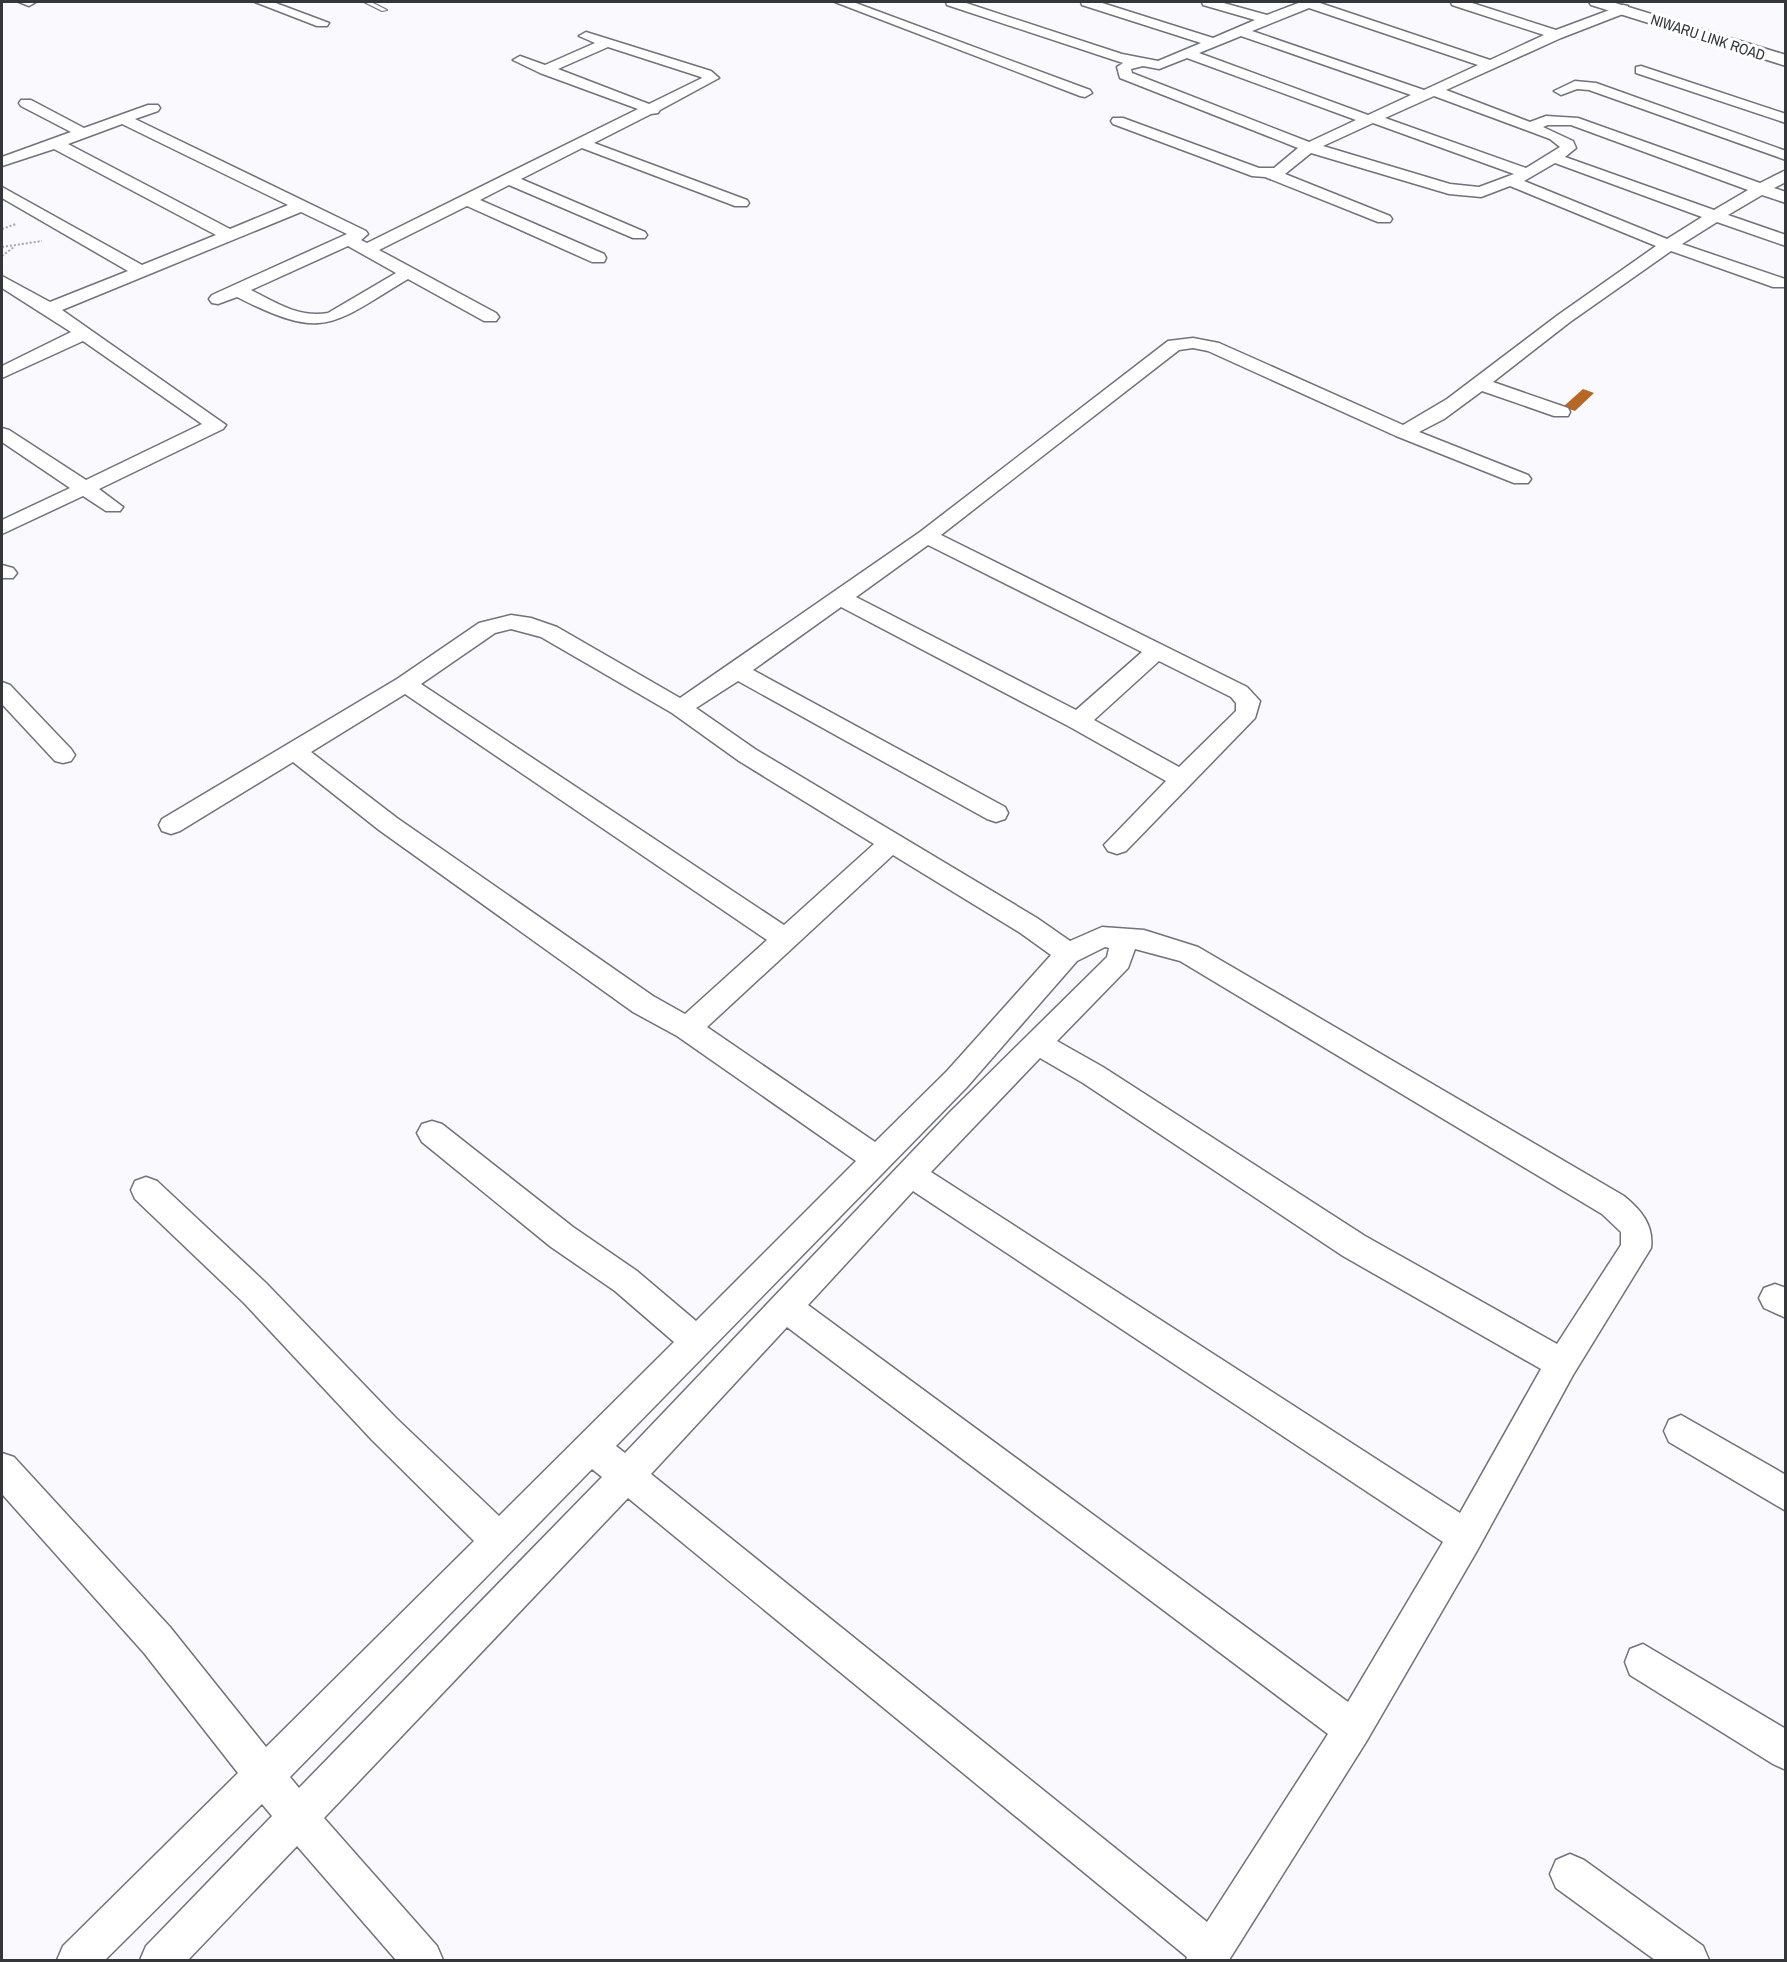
<svg xmlns="http://www.w3.org/2000/svg" width="1787" height="1962" viewBox="0 0 1787 1962" font-family="'Archivo Narrow',sans-serif">
  <rect width="100%" height="100%" fill="#f9f9fe"/>
  <polygon fill="#b66726" points="1583,389 1594,393 1575,411 1563,407"/>
  <g fill="none" stroke-linecap="round" stroke-linejoin="round">
    <g stroke="#70717b" stroke-width="2">
      <polygon id="lane" points="364,2 371,2 387,10 382,11"/>
    </g>
    <g stroke="#70717b" stroke-width="3">
      <g id="street">
        <polygon points="19,2 36,2 29,6"/>
        <polygon points="255,2 273,2 329,23 327,26 317,26"/>
        <polygon points="835,2 853,2 1090,90 1092,93 1085,97 1080,96"/>
        <path d="M946 2H963L1122 54 1158 61 1201 43 1082 5 1081 2H1099L1213 38 1255 20 1203 5 1202 2H1220L1267 15 1301 2H1317L1490 60 1544 35 1452 5 1451 2H1469L1556 30 1623 5 1628 6V12L1561 38 1446 90 1530 122 1546 116 1578 118 1760 183 1786 170V182L1774 188 1786 192V203L1762 195 1728 215 1786 235V246L1717 222 1682 244 1785 279V287H1773L1671 251 1570 322 1493 382 1568 408 1570 412 1568 416H1554L1482 391 1444 419 1419 432 1528 475 1531 479 1528 483H1514L1396 436 1208 351 1193 348 1179 350 941 535 1247 687 1260 701 1255 718 1126 851 1117 854 1108 851 1104 845 1166 781 1070 727 841 607 753 670 1005 807 1008 813 1005 819 996 822 987 819 738 681 696 708 755 749 1037 918 1070 941 1102 927 1144 930 1198 947 1624 1196C1641 1210 1654 1225 1651 1248L1573 1375 1478 1549 1366 1742 1229 1960H1186L1187 1957 628 1498 324 1818 437 1946 443 1960H396L297 1846 188 1960H140L146 1946 272 1816 262 1804 105 1960H57L63 1946 238 1773 144 1653 2 1494V1453L14 1457 170 1627 266 1747 474 1541 372 1440 244 1303 135 1199 131 1190 135 1181 146 1177 157 1181 266 1283 396 1418 499 1516 674 1342 615 1291 551 1247 422 1142 417 1133 422 1124 432 1121 442 1124 573 1227 637 1271 696 1321 856 1161 677 1036 633 1012 379 830 293 762 180 831 171 834 162 831 159 825 162 819 397 679 479 623 511 615 531 618 557 627 680 698 920 532 1168 341 1193 338 1219 343 1403 425 1447 399 1558 315 1656 246 1510 186 1481 197 1449 194 1311 153 1285 174 1390 216 1392 219 1390 222H1378L1265 177 1252 176 1113 124 1111 121 1113 118H1123L1259 168H1274L1298 148 1120 78 1117 67 1123 63 947 5ZM1309 8 1478 65 1424 90 1252 31ZM1241 36 1411 95 1368 115 1199 53ZM1187 58 1356 120 1309 142 1132 73 1131 69 1143 66 1159 69ZM1434 96 1550 139 1560 147 1526 168 1385 118ZM1373 123 1514 174 1479 187 1450 184 1323 146ZM1548 125H1571L1748 190 1714 210 1565 157 1576 148 1573 141 1543 127ZM1555 163 1702 217 1667 239 1524 181ZM928 545 1142 652 1076 710 856 597ZM511 629 541 637 672 713 739 761 874 844 784 925 421 684 495 633ZM1159 661 1231 697 1236 703V711L1179 767 1094 720ZM405 694 767 940 685 1014 653 996 397 818 311 752ZM893 855 1019 932 1051 955 947 1071 875 1142 707 1027ZM1105 947 1109 948 1107 957 950 1112 625 1453 616 1446 967 1087 1077 961ZM1135 949 1180 961 1602 1214 1621 1232V1245L1557 1344 1365 1236 1103 1067 1057 1041 1128 968ZM1040 1058 1083 1083 1343 1256 1541 1369 1460 1513 931 1172ZM913 1191 1443 1542 1348 1702 808 1305ZM787 1327 1328 1734 1207 1922 651 1474ZM592 1469 602 1477 299 1788 290 1777Z"/>
        <path d="M586 32 711 71 719 78 660 110 658 113 651 114 594 143 747 200 749 203 747 206H735L582 148 521 179 645 232 647 235 645 238H633L509 185 480 200 604 254 606 258 604 262H592L467 206 379 250 496 313 499 317 496 321H484L408 279C330 326 324 341 237 297L218 304 212 303 209 299 212 295 347 234 301 212 62 310 226 425 223 429 99 489 123 507 120 511H106L83 496 2 534V520L70 488 2 442V428L9 430 86 480 202 424 83 341 2 378V366L71 332 2 288V276L50 302 128 271 2 198V187L142 265 216 235 54 149 2 166V157L71 132 21 106 19 103 21 100H31L84 128 148 105H158L160 108 158 111 135 119 366 231 368 234 361 240 367 243 638 109 540 73 513 60 520 56 545 65 595 43 579 36ZM608 47 701 77 702 78 649 104 558 69ZM122 124 288 205 230 229 68 144ZM348 246 396 273 328 313C299 318 276 303 251 290Z"/>
        <polygon points="1641,66 1786,114 1786,123 1636,73 1636,67"/>
        <polygon points="1575,81 1596,83 1786,151 1786,160 1589,90 1577,89 1561,95 1554,91"/>
        <polygon points="2,565 13,568 17,573 13,578 2,578"/>
        <polygon points="2,682 10,685 71,749 75,755 71,761 63,763 55,761 2,704"/>
        <polygon points="1775,1284 1786,1288 1786,1318 1764,1308 1759,1298 1764,1288"/>
        <polygon points="1681,1415 1786,1475 1786,1511 1669,1442 1664,1431 1669,1420"/>
        <polygon points="1643,1644 1786,1729 1786,1770 1773,1764 1630,1675 1625,1662 1630,1649"/>
        <polygon points="1570,1854 1584,1860 1703,1946 1709,1960 1655,1960 1556,1888 1550,1874 1556,1860"/>
      </g>
    </g>
    <g stroke="#70717b" stroke-width="3">
      <polygon id="secondary" points="1589,2 1612,2 1786,55 1786,66 1591,5"/>
    </g>
    <g stroke="#a5a6aa" stroke-width="2" stroke-dasharray="2 2" stroke-linecap="butt">
      <polyline points="2,229 16,224"/>
      <polyline points="2,247 42,241"/>
      <polyline points="2,256 14,247"/>
    </g>
    <use href="#lane" fill="#fff" fill-rule="evenodd"/>
    <use href="#street" fill="#fff" fill-rule="evenodd"/>
    <use href="#secondary" fill="#fff" fill-rule="evenodd"/>
  </g>
  <g text-anchor="middle" dominant-baseline="central" stroke-width="6" stroke-linejoin="round" paint-order="stroke">
    <g font-size="15" fill="#35363a" stroke="#fff">
      <text transform="translate(1708 37) rotate(18)">NIWARU LINK ROAD</text>
    </g>
  </g>
  <rect width="1787" height="1962" fill="none" stroke="#35363a" stroke-width="6"/>
</svg>
